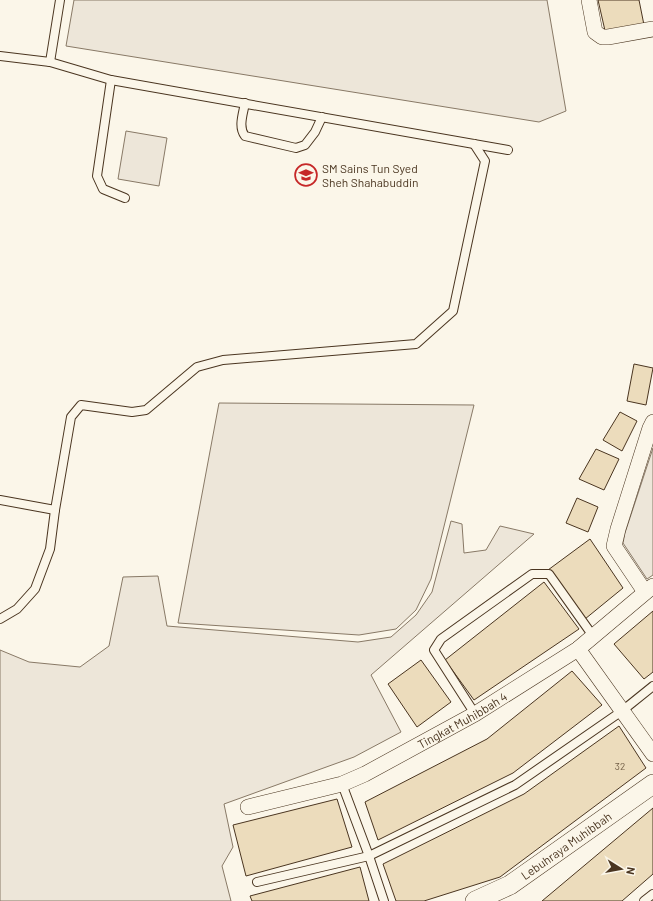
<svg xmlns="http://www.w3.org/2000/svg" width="653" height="901" viewBox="0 0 653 901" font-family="Barlow,sans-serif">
  <rect width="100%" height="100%" fill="#fbf6e9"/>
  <g fill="#ede6d9" stroke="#887966">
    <polygon points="74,0 547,0 566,111 539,122 66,46"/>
    <polygon points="126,131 167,138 159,186 118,179"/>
    <polygon points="219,403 474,405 431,579 416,610 396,629 359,635 178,623"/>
    <polygon points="653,448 653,575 647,579 623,543 625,533"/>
    <polygon points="451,521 462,524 464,553 486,550 500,526 534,534 371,675 401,732 354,757 224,804 233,847 222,866 231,901 0,901 0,650 29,662 80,667 109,646 123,577 158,576 167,626 358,642 391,637 416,615 432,592"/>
  </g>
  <g fill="#ecdcbc" stroke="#4a3520">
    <polygon points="598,0 639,0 644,25 606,35"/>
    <polygon points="634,364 653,368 646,405 627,401"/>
    <polygon points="620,412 637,421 622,451 603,440"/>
    <polygon points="596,449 619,459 604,490 579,479"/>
    <polygon points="577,498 598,507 588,532 566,523"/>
    <polygon points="590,539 623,588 585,619 548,570"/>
    <polygon points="544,582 579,629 474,700 445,660"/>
    <polygon points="653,611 653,672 644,679 614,644"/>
    <polygon points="421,660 451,702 417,727 388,684"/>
    <polygon points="572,671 602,705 513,773 378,840 365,802 487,739"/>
    <polygon points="619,726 646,768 500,877 424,901 396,901 383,864 524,794"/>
    <polygon points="337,799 352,847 246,876 233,825"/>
    <polygon points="653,808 653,874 622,901 542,901"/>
    <polygon points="360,867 369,901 252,901 250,896"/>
  </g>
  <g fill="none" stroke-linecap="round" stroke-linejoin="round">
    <g stroke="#4a3520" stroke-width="10">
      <g id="service">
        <polyline points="0,56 50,62 111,80 508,150"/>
        <polyline points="50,62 60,0"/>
        <polyline points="111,80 97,176 103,189 125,198"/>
        <path d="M245 103C243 114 238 127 245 136L296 148 305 145 315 132 322 117"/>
        <polyline points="0,500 55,510"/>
        <polyline points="0,619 17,609 35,589 50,549 55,510 71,417 81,405 132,412 146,410 197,367 223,360 416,344 453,311 485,161 474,144"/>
        <polyline points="475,714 434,650 441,639 532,574 549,574 593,636"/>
        <polyline points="342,784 369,856 384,901"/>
        <polyline points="257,882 369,856 515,785 622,711 653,686"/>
        <polyline points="644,901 653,894"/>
      </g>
    </g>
    <g stroke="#4a3520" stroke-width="16">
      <g id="minor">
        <polyline points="589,0 595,32 602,37 608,37 653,29"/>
        <polyline points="645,592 614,546 618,529 650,428 653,422"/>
        <polyline points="578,649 653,754"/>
        <path id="s1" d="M248 807 342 784 365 774 475 714 578 649 653 586"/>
      </g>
    </g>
    <g stroke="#4a3520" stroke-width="20">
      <g id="tertiary">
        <path id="s2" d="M475 901 510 885 653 784"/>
      </g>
    </g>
    <use href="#service" stroke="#fbf6e9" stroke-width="8"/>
    <use href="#minor" stroke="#fbf6e9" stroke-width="15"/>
    <use href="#tertiary" stroke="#fbf6e9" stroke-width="19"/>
  </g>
  <defs>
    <g id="school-ring" transform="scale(1.15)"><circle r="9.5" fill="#fbf6e9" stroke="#c62828" stroke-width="1.5"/><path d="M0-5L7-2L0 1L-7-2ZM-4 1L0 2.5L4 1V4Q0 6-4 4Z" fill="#c62828"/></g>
  </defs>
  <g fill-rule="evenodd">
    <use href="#school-ring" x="306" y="175"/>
  </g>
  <g text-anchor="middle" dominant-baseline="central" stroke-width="3" stroke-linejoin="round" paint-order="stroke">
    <g font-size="10" fill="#725f47">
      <text x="620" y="766">32</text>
    </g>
    <g font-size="12" fill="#4a3520" stroke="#fbf6e9" text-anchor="start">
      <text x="322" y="168">SM Sains Tun Syed<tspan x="322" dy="14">Sheh Shahabuddin</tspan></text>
    </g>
    <g font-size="12" fill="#4a3520" stroke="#fbf6e9">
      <text stroke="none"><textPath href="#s1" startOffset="233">Tingkat Muhibbah 4</textPath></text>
      <text stroke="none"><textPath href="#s2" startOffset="107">Lebuhraya Muhibbah</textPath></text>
    </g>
  </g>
  <g transform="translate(621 869) rotate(101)" stroke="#fbf6e9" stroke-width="3" paint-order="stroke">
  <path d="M0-3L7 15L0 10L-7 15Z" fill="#4a3520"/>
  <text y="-6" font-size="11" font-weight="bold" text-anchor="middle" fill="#4a3520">N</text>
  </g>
</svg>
